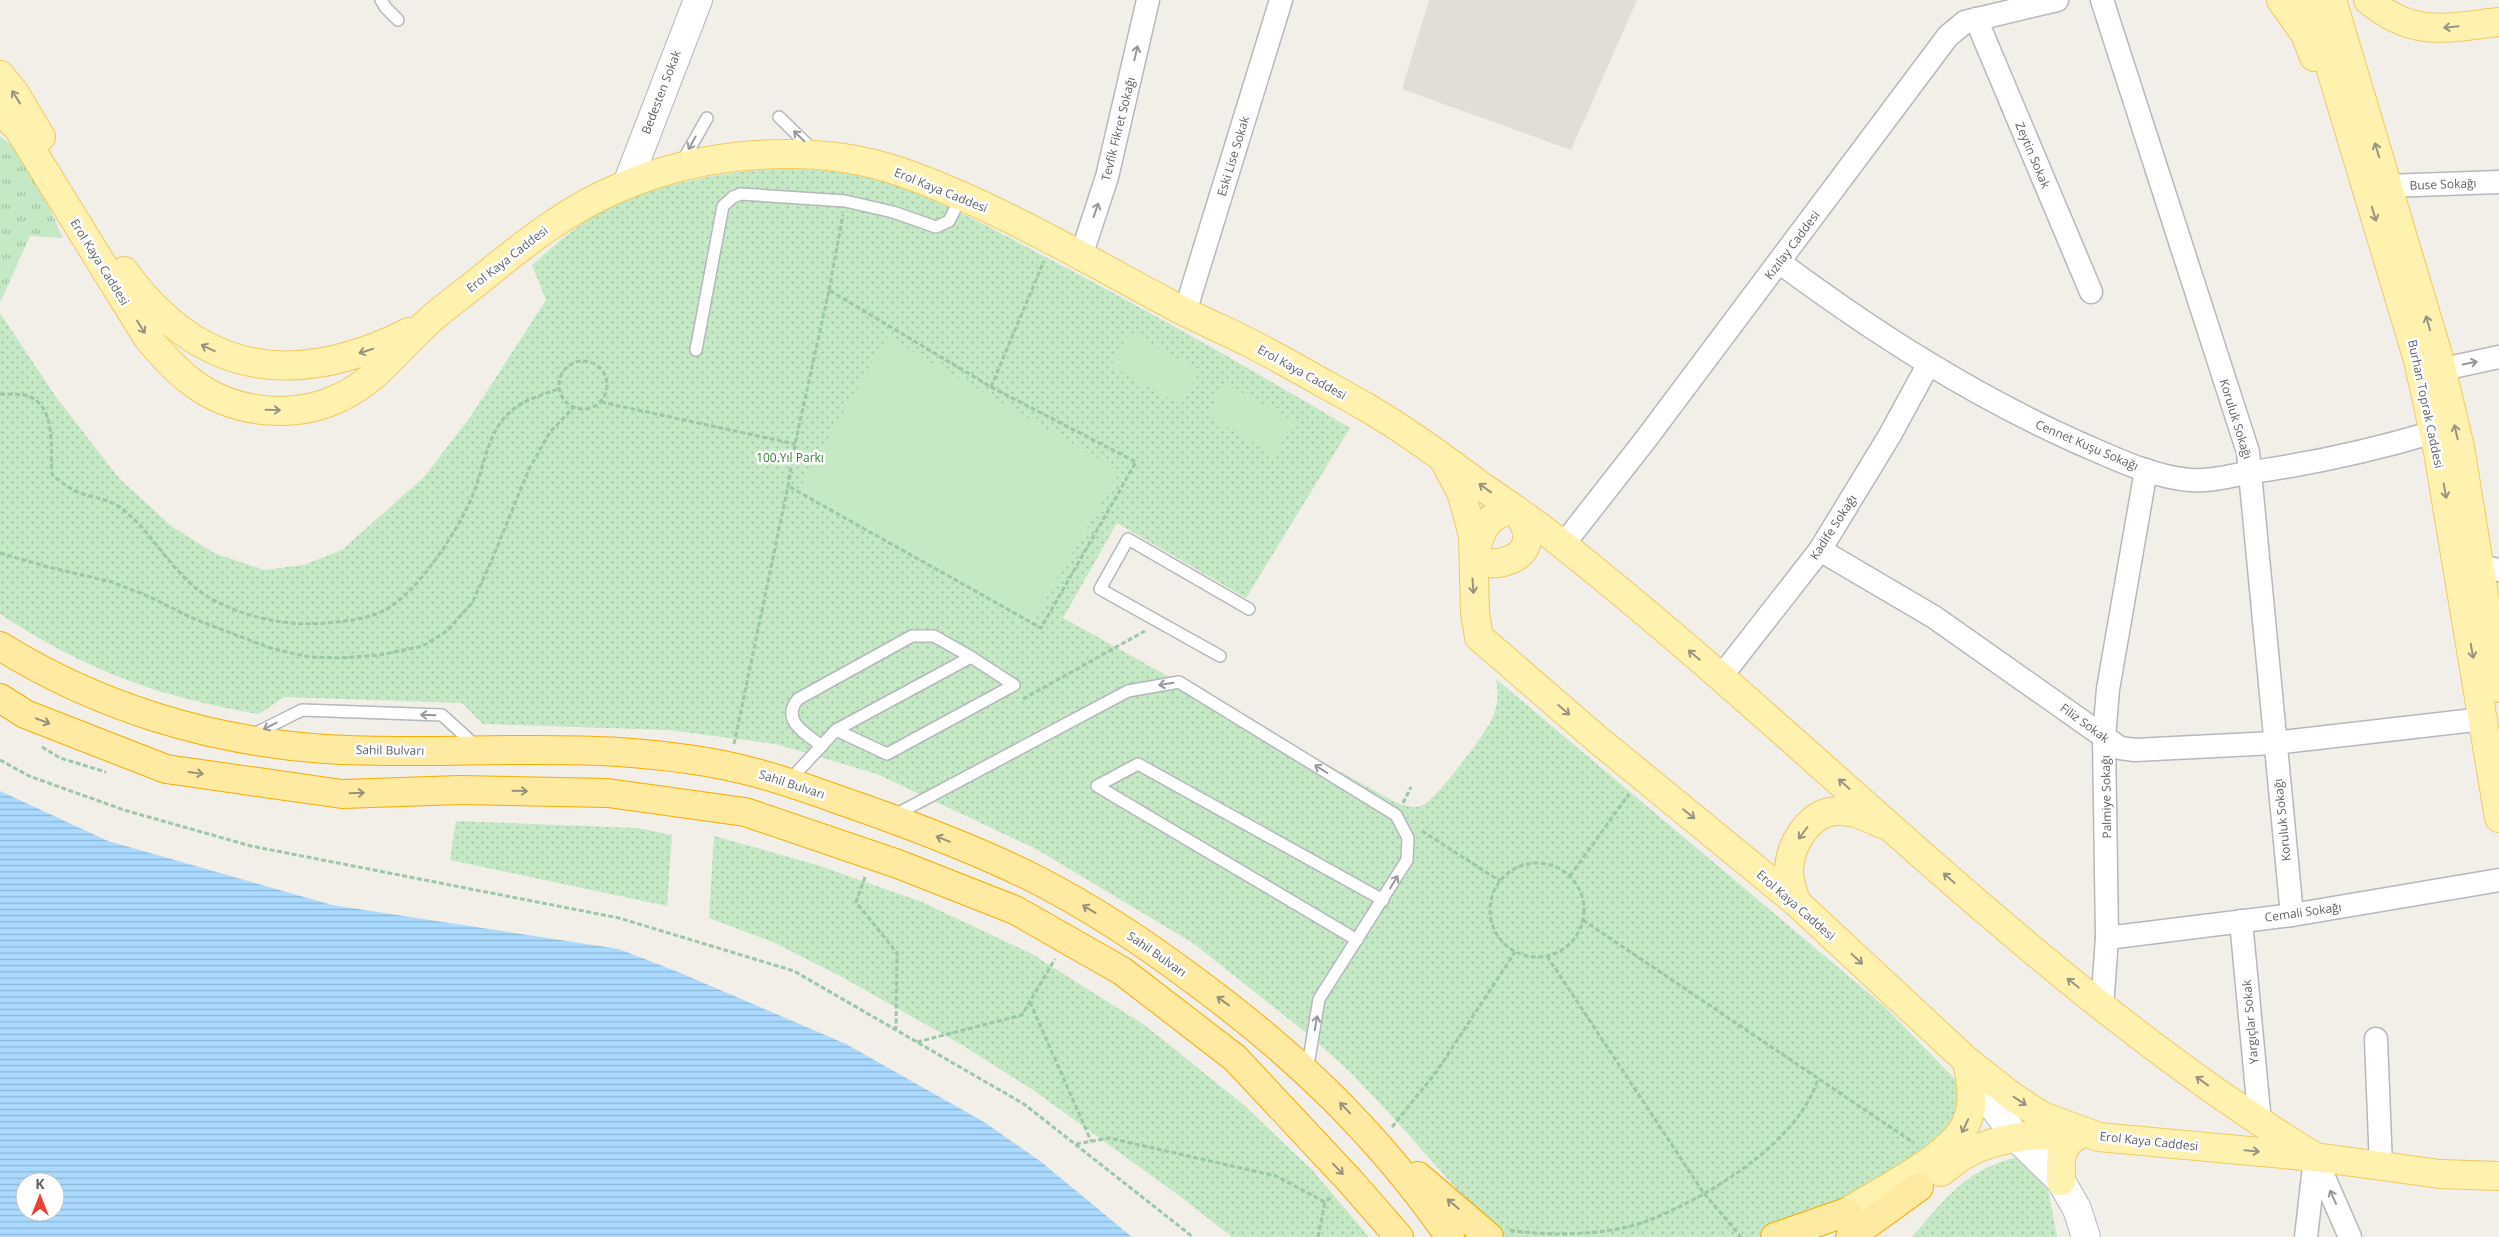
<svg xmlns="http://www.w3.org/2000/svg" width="2499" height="1237" viewBox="0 0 2499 1237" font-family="'Open Sans',sans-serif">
  <defs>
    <pattern id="grass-tufts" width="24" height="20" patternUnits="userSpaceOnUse" patternTransform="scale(1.25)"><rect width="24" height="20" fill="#c5e8c5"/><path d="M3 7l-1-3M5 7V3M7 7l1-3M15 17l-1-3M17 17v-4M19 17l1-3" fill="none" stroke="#a3c0a4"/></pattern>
    <pattern id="park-dots" width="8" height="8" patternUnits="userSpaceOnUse" patternTransform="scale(1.25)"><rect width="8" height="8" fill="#c5e8c5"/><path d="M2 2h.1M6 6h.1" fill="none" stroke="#a3c0a4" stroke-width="1.8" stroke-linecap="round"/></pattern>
    <pattern id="water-rules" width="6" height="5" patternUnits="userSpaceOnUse" patternTransform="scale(1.25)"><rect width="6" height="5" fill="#aadaff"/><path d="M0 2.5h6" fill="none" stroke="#8eb4d2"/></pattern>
  </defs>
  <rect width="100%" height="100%" fill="#f1efe8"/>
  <polygon fill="#e1ded6" points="1429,0 1637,0 1571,150 1402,89"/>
  <path fill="url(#grass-tufts)" d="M0 136C33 158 47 204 63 238L30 236 0 303Z"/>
  <g fill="url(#park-dots)">
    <path d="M773 169C803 169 834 169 863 176 933 194 996 231 1059 264 1158 316 1254 371 1350 428L1246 598 1117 523 1063 618 1368 787C1382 794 1404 811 1421 806 1435 802 1484 735 1491 721 1498 707 1499 694 1496 679L1884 1006 1952 1076 1960 1087 1954 1145 1784 1227 1760 1237H1499L1391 1115 1349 1071 1309 1035 1193 943 1036 849 877 774 776 744 669 730 483 724 462 703 284 697 259 714C158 697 85 670 0 614V313L56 397 119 478 171 526 214 553 264 570 304 565 342 550 424 477 471 416 546 300 532 265C553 247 574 227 599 213 651 185 714 173 773 169Z"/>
    <polygon points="456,821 637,828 672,835 667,906 450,860"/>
    <polygon points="714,836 817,865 922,902 1032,954 1146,1026 1245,1106 1313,1171 1369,1237 1232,1237 1181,1197 1033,1090 962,1045 842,977 773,942 709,918"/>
    <path d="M2018 1157H2042L2057 1237H1912C1946 1198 1965 1170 2018 1157Z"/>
  </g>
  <g fill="#c5e8c5">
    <polygon points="1130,332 1200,371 1181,405 1111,366"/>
    <polygon points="887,337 1120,471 1030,626 797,493"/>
    <polygon points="1225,383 1294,422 1275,455 1207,416"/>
  </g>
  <path fill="url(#water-rules)" fill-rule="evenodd" d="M0 791 108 841 332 905 619 949 678 972 846 1044 984 1122 1040 1161 1132 1237H0ZM25 1182H55V1212H25Z"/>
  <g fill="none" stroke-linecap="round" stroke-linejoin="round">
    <g stroke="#b5b8bc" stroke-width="14">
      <g id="service">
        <polyline points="381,0 386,8 398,20"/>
        <polyline points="779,117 814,151"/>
        <polyline points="681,164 707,118"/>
        <polyline points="696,350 723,206 733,197 741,194 845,201 893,212 936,227 949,221 961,197"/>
        <polyline points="1220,656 1100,589 1128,539 1249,609"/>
        <polyline points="252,735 302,710 442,715 476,746"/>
        <path d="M822 746C806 734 780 720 798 699L912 636H934L971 657"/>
        <polyline points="788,782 836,730 971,657 1014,685 887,754 836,730"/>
        <polyline points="893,816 1128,691 1179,682 1396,815 1408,838 1407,860 1319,999 1307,1071"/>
        <polyline points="1357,940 1097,786 1138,764 1383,900"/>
      </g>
    </g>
    <g stroke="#b5b8bc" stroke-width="25">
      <g id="minor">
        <polyline points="2102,0 2248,452 2292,915"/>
        <polyline points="1976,19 2091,292"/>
        <polyline points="2388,186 2499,182"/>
        <polyline points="1081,256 1107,177 1148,0"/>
        <path d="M1779 262C1875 333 1970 394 2079 443 2114 458 2152 477 2190 480 2212 482 2232 475 2253 472 2315 463 2374 450 2434 432"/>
        <polyline points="1185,312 1281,0"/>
        <polyline points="2425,373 2499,357"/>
        <polyline points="1563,545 1646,439 1948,36 1965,22 2057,0"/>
        <polyline points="1820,550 1934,617 2120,748 2135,750 2274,743 2483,719"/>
        <polyline points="2478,566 2499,570"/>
        <polyline points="1720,678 1820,550 1890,435 1928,365"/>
        <polyline points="2241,921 2260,1123"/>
        <polyline points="2107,938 2292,915 2499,880"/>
        <polyline points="2102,1007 2107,938 2104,737 2108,689 2146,470"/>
        <polyline points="2376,1039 2381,1167"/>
        <polyline points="2315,1157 2350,1237"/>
        <polyline points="2306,1237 2315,1158"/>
      </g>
    </g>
    <g stroke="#b5b8bc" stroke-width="30">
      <g id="tertiary">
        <polyline points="627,184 698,0"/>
        <polyline points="1968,1062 1995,1109 2017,1138 2061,1181 2077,1209 2086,1237"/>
      </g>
    </g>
    <g stroke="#f2c960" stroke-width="30">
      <g id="primary">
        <polyline points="2281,0 2305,34 2314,57"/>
        <polyline points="2310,0 2418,360 2438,452 2499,818"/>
        <polyline points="2332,0 2438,355 2460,447 2499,688"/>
        <path d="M2368 0C2414 38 2444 28 2499 22"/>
        <polyline points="0,75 14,92 41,137"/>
        <path d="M0 111 18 128 147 337C161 354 175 370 193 383 234 414 295 420 341 397 377 380 401 346 429 321 442 309 456 299 470 288 517 250 564 210 621 187 704 151 816 142 901 172 995 205 1082 257 1170 304 1197 319 1225 330 1252 344 1290 364 1328 386 1366 407 1407 431 1446 460 1484 488 1509 505 1534 522 1558 541 1813 742 2037 986 2315 1157"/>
        <path d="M124 271C200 376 296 389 409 332"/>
        <polyline points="1445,462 1461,492 1470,524 1473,537 1475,613 1479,637 1597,739 1796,902 1967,1061 2013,1097 2042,1116 2099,1137 2315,1157 2440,1174 2499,1176"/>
        <path d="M1516 510C1523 520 1531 535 1525 547 1519 560 1495 567 1483 561 1480 560 1477 556 1474 554 1482 529 1487 512 1516 510Z"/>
        <path d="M1796 902C1793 891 1788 879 1789 868 1791 843 1810 811 1838 811 1853 810 1869 818 1882 824"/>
        <path d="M1941 1172C1949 1166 1957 1159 1966 1154 1998 1136 2041 1133 2077 1136"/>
        <path d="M2061 1181C2061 1160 2058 1149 2076 1136"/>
        <path d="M1847 1212C1879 1192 1955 1155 1967 1121 1975 1102 1971 1081 1967 1061"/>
      </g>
    </g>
    <g stroke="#f9ab00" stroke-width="30">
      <g id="trunk">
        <path d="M0 646C98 707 210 741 325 749 423 755 521 746 619 752 662 755 707 760 749 771 789 781 827 796 865 809 924 830 984 853 1039 881 1093 909 1143 942 1191 978 1295 1054 1376 1132 1450 1237"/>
        <polyline points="0,698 25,714 166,769 342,794 460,790 608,793 745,812 898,864 1015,910 1122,971 1235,1058 1351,1182 1399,1237"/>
        <polyline points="1418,1176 1489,1237"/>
        <polyline points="1775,1237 1847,1212"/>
        <polyline points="1850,1237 1919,1187"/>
      </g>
    </g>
    <g stroke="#9cc7a9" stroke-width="3" stroke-dasharray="5 2.5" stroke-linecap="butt">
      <polyline points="829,290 843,215"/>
      <circle cx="583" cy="385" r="24"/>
      <polyline points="991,387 1044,261"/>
      <path d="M0 394C8 395 20 393 28 396 57 407 50 448 52 474 62 483 73 492 87 495 101 499 113 501 125 511 155 536 172 573 205 595 238 616 286 627 325 623 345 621 364 620 383 611 417 595 463 524 475 489 483 468 487 441 501 422 515 402 537 397 558 389"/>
      <polyline points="601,402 795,444"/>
      <polyline points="0,553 48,567 112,582 150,597 192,618 270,648 309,657 339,658 380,655 423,646 447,631 472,603 491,562 529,469 550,432 573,408"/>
      <polyline points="1023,699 1145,631"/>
      <polyline points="734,744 788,486 795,444 829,290 991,387 1136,462 1041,628 788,486"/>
      <polyline points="42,747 60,758 106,772"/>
      <polyline points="0,760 29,776 124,810 251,846 619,918 794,971 1024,1104 1193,1237"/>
      <polyline points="1403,803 1411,787"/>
      <polyline points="1422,831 1500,881"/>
      <circle cx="1537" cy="910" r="47"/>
      <polyline points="1570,876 1629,794"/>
      <polyline points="865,877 856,902 897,953 896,1030"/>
      <polyline points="1583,920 1914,1143"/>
      <polyline points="1547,956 1703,1192 1741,1237"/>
      <polyline points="1030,1002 1091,1141"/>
      <polyline points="917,1042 1022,1015 1055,959"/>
      <polyline points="1392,1127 1437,1071 1515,952"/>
      <polyline points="1076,1144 1109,1138 1276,1176 1325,1202 1333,1196"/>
      <path d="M1510 1230C1549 1237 1610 1235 1647 1221 1708 1197 1797 1144 1818 1079"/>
      <polyline points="1318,1237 1325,1202"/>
    </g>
    <use href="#service" stroke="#fff" stroke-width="11"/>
    <use href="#minor" stroke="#fff" stroke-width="22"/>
    <use href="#tertiary" stroke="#fff" stroke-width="28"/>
    <use href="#primary" stroke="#fff2af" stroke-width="28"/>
    <use href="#trunk" stroke="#feeaa1" stroke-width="28"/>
  </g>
  <defs><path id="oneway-shaft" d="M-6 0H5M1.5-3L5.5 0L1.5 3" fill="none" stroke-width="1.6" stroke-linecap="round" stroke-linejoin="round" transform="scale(1.25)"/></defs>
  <g stroke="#979581">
    <use href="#oneway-shaft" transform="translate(2451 27) rotate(174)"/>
    <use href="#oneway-shaft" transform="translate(16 97) rotate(-122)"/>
    <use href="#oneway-shaft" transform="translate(2377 150) rotate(-107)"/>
    <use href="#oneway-shaft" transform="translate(2374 214) rotate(73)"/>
    <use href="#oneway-shaft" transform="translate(2428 323) rotate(-106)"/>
    <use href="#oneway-shaft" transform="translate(141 327) rotate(58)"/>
    <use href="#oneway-shaft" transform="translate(208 348) rotate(-155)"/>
    <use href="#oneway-shaft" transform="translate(366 351) rotate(162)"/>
    <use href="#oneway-shaft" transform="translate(273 410) rotate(1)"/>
    <use href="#oneway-shaft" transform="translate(2456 432) rotate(-103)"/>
    <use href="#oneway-shaft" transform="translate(1485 488) rotate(-144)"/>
    <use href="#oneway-shaft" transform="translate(2445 491) rotate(80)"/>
    <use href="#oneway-shaft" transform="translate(1473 586) rotate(86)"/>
    <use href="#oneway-shaft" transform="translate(2472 651) rotate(80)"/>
    <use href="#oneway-shaft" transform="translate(1694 655) rotate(-140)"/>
    <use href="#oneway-shaft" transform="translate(1564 710) rotate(41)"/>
    <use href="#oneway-shaft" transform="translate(1844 784) rotate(-138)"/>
    <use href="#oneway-shaft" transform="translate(1689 814) rotate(39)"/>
    <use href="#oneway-shaft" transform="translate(1803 833) rotate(127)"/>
    <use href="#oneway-shaft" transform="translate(1949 878) rotate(-138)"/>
    <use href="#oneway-shaft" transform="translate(1857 959) rotate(43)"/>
    <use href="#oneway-shaft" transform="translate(2073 983) rotate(-141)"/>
    <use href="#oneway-shaft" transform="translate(2202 1081) rotate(-144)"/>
    <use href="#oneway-shaft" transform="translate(2020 1101) rotate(33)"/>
    <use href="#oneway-shaft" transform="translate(1965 1126) rotate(115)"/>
    <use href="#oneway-shaft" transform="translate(2252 1151) rotate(5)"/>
  </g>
  <g stroke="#979a9d">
    <use href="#oneway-shaft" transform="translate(1136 53) rotate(-77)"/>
    <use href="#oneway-shaft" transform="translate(799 136) rotate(-136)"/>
    <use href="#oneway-shaft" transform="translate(692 143) rotate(119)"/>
    <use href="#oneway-shaft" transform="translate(1096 210) rotate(-71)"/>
    <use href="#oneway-shaft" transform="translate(2470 363) rotate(-12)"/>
    <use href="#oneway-shaft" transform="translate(1166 684) rotate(171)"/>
    <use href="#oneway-shaft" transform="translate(428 715) rotate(-178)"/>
    <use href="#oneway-shaft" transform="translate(270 726) rotate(153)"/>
    <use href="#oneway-shaft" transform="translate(1321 769) rotate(-148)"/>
    <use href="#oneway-shaft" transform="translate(1394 882) rotate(-58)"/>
    <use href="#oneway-shaft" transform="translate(1316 1023) rotate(-80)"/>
    <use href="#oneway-shaft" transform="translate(2333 1197) rotate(-114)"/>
  </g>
  <g stroke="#97927c">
    <use href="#oneway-shaft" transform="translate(43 721) rotate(21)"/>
    <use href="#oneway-shaft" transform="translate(196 773) rotate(8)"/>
    <use href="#oneway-shaft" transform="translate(520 791) rotate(1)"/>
    <use href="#oneway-shaft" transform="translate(357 793) rotate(-2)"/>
    <use href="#oneway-shaft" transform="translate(943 839) rotate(-158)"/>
    <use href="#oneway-shaft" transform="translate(1089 909) rotate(-149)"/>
    <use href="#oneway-shaft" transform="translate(1223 1001) rotate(-144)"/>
    <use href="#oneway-shaft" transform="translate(1345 1108) rotate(-134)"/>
    <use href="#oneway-shaft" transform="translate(1338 1169) rotate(46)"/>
    <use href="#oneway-shaft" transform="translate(1453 1204) rotate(-140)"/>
  </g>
  <g text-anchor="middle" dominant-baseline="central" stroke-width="5" stroke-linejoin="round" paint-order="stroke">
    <g font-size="12" fill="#5f6368" stroke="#fff">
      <text transform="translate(661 92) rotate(-69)">Bedesten Sokak</text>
      <text transform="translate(1118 129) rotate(-76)">Tevfik Fikret Sokağı</text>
      <text transform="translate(2033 155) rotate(67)">Zeytin Sokak</text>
      <text transform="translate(1233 156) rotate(-73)">Eski Lise Sokak</text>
      <text transform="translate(2443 184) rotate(-2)">Buse Sokağı</text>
      <text transform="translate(941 190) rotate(22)">Erol Kaya Caddesi</text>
      <text transform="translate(1792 245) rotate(-53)">Kızılay Caddesi</text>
      <text transform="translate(507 259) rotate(-38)">Erol Kaya Caddesi</text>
      <text transform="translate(100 262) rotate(58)">Erol Kaya Caddesi</text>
      <text transform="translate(1302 372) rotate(29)">Erol Kaya Caddesi</text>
      <text transform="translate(2426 404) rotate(78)">Burhan Toprak Caddesi</text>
      <text transform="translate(2236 419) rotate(73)">Koruluk Sokağı</text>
      <text transform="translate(2087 445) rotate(23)">Cennet Kuşu Sokağı</text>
      <text transform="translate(1833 527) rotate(-57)">Kadife Sokağı</text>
      <text transform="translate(2085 723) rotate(36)">Filiz Sokak</text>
      <text transform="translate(390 750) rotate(1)">Sahil Bulvarı</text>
      <text transform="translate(792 784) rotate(18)">Sahil Bulvarı</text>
      <text transform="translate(2106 797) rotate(-91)">Palmiye Sokağı</text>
      <text transform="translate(2282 820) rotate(-96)">Koruluk Sokağı</text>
      <text transform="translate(1796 905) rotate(41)">Erol Kaya Caddesi</text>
      <text transform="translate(2303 912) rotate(-8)">Cemali Sokağı</text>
      <text transform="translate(1157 954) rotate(35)">Sahil Bulvarı</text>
      <text transform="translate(2250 1022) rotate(-95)">Yargıçlar Sokak</text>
      <text transform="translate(2149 1141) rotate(6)">Erol Kaya Caddesi</text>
    </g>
    <g font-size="12" fill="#348238" stroke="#fff">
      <text x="790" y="457">100.Yıl Parkı</text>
    </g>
  </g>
  <g transform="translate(40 1197)"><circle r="24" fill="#ffffff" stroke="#bfc1c3"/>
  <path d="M0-4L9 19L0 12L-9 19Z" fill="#ea4335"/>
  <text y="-8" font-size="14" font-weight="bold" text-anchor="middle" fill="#5f6368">K</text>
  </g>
</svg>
